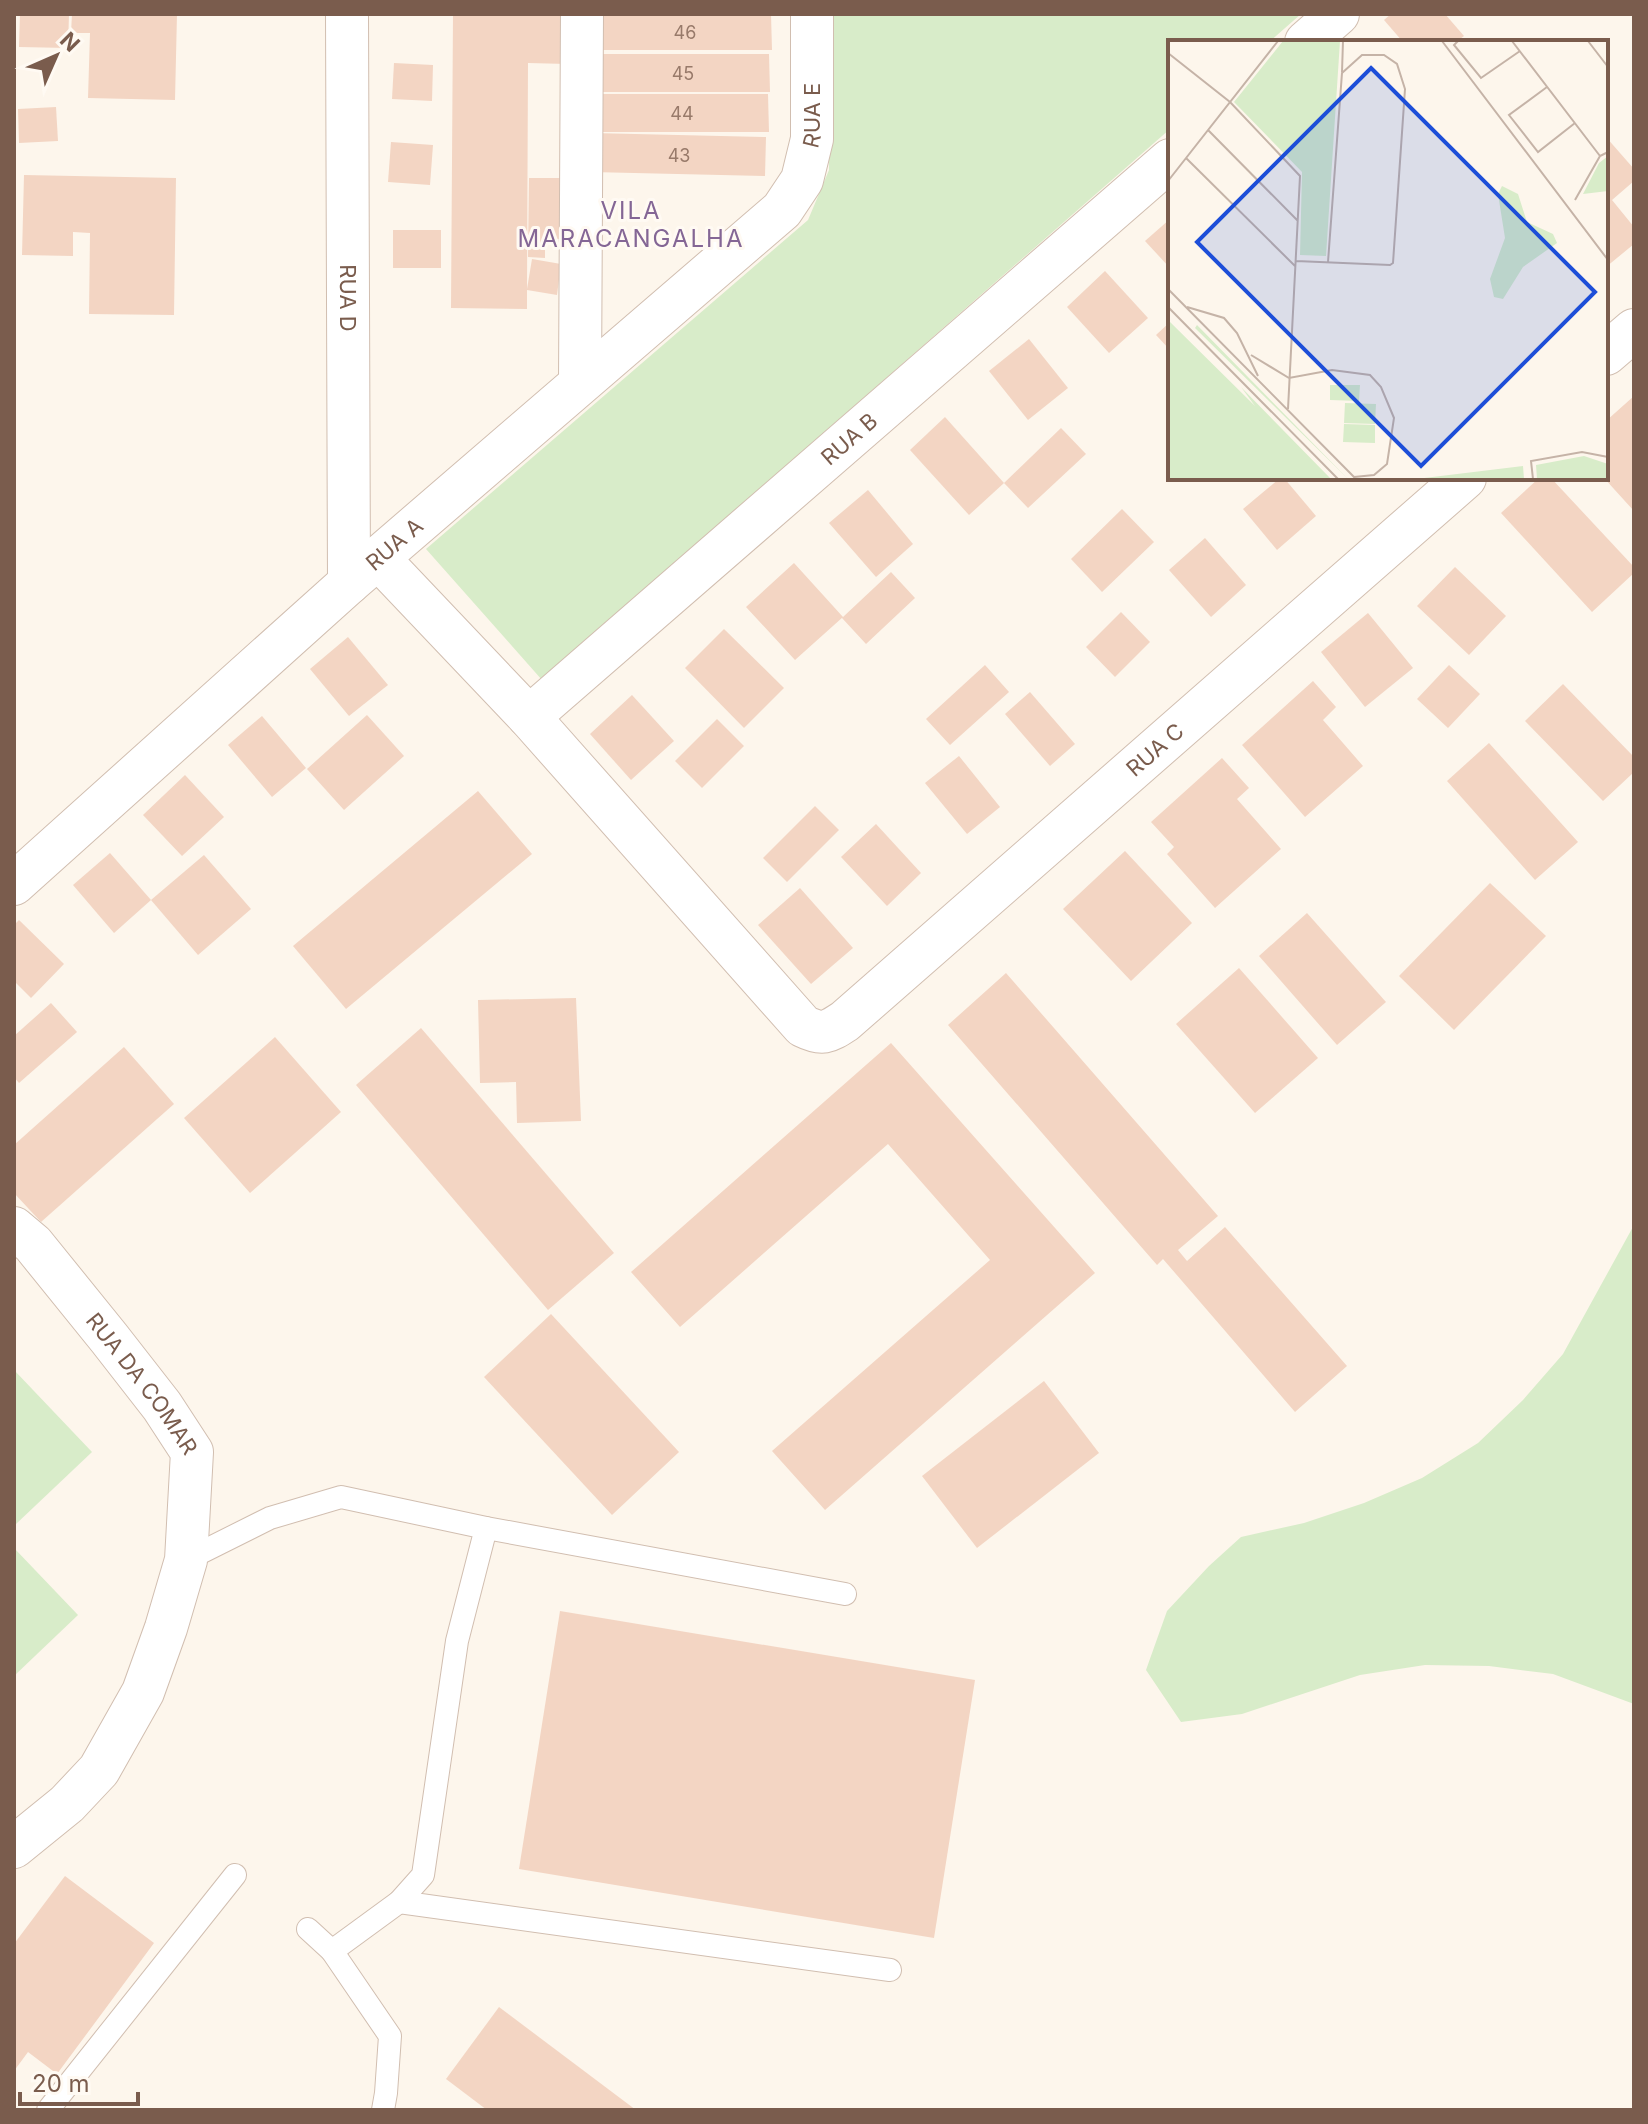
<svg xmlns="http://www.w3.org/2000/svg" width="1648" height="2124" viewBox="0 0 1648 2124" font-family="Inter,sans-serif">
  <rect width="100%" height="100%" fill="#fdf6ec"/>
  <g fill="#d8ecc9">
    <polygon points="830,14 1301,14 1269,42 1170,42 1170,129 542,680 426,549 808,220 829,170"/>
    <polygon points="1634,1225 1634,1704 1553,1674 1489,1666 1425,1665 1360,1675 1242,1714 1181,1722 1146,1670 1167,1611 1209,1566 1241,1537 1304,1523 1364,1503 1422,1478 1478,1443 1523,1400 1563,1354"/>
    <polygon points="14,1370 92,1452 16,1524 14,1522"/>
    <polygon points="14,1548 78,1615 14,1676"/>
  </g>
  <g fill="#f3d5c3">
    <polygon points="20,14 69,14 68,48 19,47"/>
    <polygon points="72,14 177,14 175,100 88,98 90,33 71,33"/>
    <polygon points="453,14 567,14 567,64 528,63 527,289 532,259 561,264 557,295 527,290 527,309 451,308"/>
    <polygon points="599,14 771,14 772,50 599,50"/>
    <polygon points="1391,14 1445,14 1464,36 1456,42 1403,42 1384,20"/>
    <polygon points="596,54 769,54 770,92 596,92"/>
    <polygon points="394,63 433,65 432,101 392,99"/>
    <polygon points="596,94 768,94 769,132 596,132"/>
    <polygon points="56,107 58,141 19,143 18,109"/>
    <polygon points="592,133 766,137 765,176 591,172"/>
    <polygon points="1606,137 1634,169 1634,181 1612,200 1634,227 1634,244 1606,267"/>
    <polygon points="391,142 433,145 430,185 388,182"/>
    <polygon points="24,175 176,178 174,315 89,314 90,233 73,232 73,256 22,255"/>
    <polygon points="529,178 565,178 565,239 545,239 545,258 528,257"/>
    <polygon points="1170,219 1170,268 1145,241"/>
    <rect x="393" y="230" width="48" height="38"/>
    <polygon points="1105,271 1148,318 1109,353 1067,307"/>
    <polygon points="1170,322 1170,350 1156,335"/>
    <polygon points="1029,339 1068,388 1028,420 989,371"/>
    <polygon points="1634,396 1634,511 1604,478 1606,478 1606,421"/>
    <polygon points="945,417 1004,483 969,515 910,450"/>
    <polygon points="1061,428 1086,454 1028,508 1004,483"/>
    <polygon points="1280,478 1284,478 1316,516 1277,550 1243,509"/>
    <polygon points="1539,478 1551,478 1634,567 1634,573 1592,612 1501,513"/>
    <polygon points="868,490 913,544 876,577 829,523"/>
    <polygon points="1122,509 1154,542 1102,592 1071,559"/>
    <polygon points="1205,538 1246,585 1211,617 1169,570"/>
    <polygon points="794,563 843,617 891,572 915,598 866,644 842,618 843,617 795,660 746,607"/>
    <polygon points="1455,567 1506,616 1469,655 1417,606"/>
    <polygon points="1121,612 1150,642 1115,677 1086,647"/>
    <polygon points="1368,613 1413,668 1365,707 1321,652"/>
    <polygon points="724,629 784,688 744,728 685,668"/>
    <polygon points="348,637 388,685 349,716 310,669"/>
    <polygon points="985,665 1009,692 950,745 926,719"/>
    <polygon points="1449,665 1480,694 1448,728 1417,699"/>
    <polygon points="1313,681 1336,707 1323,720 1363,766 1305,817 1242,745"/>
    <polygon points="1563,684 1634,757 1634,772 1603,801 1525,721"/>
    <polygon points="1030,692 1075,744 1050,766 1005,714"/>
    <polygon points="632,695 674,741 631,780 590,734"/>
    <polygon points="367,715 404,756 344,810 307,769"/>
    <polygon points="262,716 306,768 272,797 228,745"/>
    <polygon points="717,719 744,746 702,788 675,761"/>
    <polygon points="1489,743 1578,842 1535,880 1447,781"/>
    <polygon points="959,756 1000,807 967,834 925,783"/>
    <polygon points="1222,758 1249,788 1237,799 1281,849 1215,908 1167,854 1174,847 1151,822"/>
    <polygon points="185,775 224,817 182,856 143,815"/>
    <polygon points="478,791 532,854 346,1009 293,946"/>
    <polygon points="815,806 839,830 787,882 763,858"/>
    <polygon points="876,824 921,873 887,906 841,857"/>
    <polygon points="1125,851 1192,923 1131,981 1063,909"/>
    <polygon points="110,853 151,900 114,933 73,885"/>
    <polygon points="204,855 251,909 198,955 151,900"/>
    <polygon points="1490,883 1546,936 1454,1030 1399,976"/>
    <polygon points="800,888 853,948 811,984 758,925"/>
    <polygon points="1307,913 1386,1002 1337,1045 1259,956"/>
    <polygon points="19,920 64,964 31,998 14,981 14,925"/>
    <polygon points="1239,968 1318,1058 1255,1113 1176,1024"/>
    <polygon points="1006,973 1218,1216 1178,1250 1187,1261 1225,1227 1347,1366 1295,1412 1163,1259 1157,1265 948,1025"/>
    <polygon points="576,998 581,1121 517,1123 516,1082 480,1083 478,1000"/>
    <polygon points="51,1003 77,1032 19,1083 14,1077 14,1036"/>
    <polygon points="421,1028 614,1253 548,1310 356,1085"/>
    <polygon points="275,1037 341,1112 250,1193 184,1118"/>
    <polygon points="891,1043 1095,1273 825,1510 772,1451 990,1260 888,1144 680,1327 631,1272"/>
    <polygon points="124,1047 174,1104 41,1222 14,1193 14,1145"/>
    <polygon points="551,1314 679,1452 612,1515 484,1377"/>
    <polygon points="1044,1381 1099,1453 977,1548 922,1476"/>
    <polygon points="560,1611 975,1680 934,1938 519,1869"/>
    <polygon points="65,1876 154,1943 57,2074 28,2052 14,2071 14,1944"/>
    <polygon points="499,2007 636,2110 487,2110 446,2079"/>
  </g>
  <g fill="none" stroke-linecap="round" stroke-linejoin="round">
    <g stroke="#d1beb0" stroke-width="24">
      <g id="lane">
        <polyline points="486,1528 845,1594"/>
        <polyline points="186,1560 270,1518 341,1497 486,1528 457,1641 423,1875 399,1902 890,1970"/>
        <polyline points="308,1929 332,1951 399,1902"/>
        <polyline points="332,1951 390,2036 386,2093 383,2110"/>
        <polyline points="48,2110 235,1875"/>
      </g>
    </g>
    <g stroke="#d1beb0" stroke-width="44">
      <g id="street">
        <path id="s1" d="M347 14 349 583"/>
        <polyline points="1306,42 1338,14"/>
        <polyline points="1606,354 1634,330"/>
        <polyline points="580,383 582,14"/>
        <path id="s2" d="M378 558 529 717 803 1026C823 1036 828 1032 845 1021L1465 478"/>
        <path id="s3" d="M529 717 1170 160"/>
        <path id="s4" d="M14 884 349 583 782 210 802 180 812 139V14"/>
        <path id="s5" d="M14 1228 33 1244 109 1338 162 1406 192 1452 186 1560 166 1628 143 1692 99 1770 67 1804 14 1847"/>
      </g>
    </g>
    <use href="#lane" stroke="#fff" stroke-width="22"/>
    <use href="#street" stroke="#fff" stroke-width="42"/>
  </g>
  <g text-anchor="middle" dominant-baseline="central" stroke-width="6" stroke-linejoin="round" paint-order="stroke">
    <g font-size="18" fill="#987a6a">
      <text x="685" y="32">46</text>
      <text x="683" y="73">45</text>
      <text x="682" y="113">44</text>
      <text x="679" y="155">43</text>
    </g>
    <g font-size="22" fill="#7a5c4d" stroke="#fffaf3">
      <text stroke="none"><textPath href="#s4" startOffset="1124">RUA E</textPath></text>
      <text stroke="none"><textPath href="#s1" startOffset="284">RUA D</textPath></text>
      <text stroke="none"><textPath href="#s3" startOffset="424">RUA B</textPath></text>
      <text stroke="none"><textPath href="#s4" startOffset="510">RUA A</textPath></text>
      <text stroke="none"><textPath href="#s2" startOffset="1090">RUA C</textPath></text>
      <text stroke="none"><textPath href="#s5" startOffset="202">RUA DA COMAR</textPath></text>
    </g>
    <g font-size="24" letter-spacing="2" fill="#846695" stroke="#fffaf3">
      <text x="631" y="210">VILA<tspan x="631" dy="28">MARACANGALHA</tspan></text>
    </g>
  </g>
  <g transform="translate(1168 40)">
    <rect width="440" height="440" fill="#fdf6ec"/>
    <path d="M115 1H172L158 216 132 215 134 132 66 62ZM440 116V151L415 154 431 123ZM334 146 350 154 359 182 385 194 389 203 355 227 335 259 326 257 322 239 337 198 330 154ZM0 280 87 366 73 347 163 439H0ZM29 285 180 439 27 288ZM162 345H192L191 361 162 360ZM177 363 208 364 207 384 176 383ZM176 384 207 385V403L175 402ZM416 416 440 424V439H369L368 425ZM355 426 356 439H248Z" fill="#d8ecc9"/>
    <path fill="none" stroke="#c5b3a7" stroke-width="2" d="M274 1 440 220M290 1 286 5 313 38 352 11M344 1 432 116M420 1 440 27M0 13 62 62 132 136 120 369M174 32 175 1M379 47 341 75 370 112 407 83M40 90 130 181M18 118 127 226M0 141 110 1M407 160 432 116 440 112M128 221 222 225 225 223 237 49 229 24 216 15H194L174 33 160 222M0 249 188 439M0 267 170 439M19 267 56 278 69 293 90 336M83 315 121 338 164 330 202 335 213 347 226 378 219 424 206 435 186 437M365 439 363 421 414 412 440 417"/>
    <path fill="#1d4ed8" fill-opacity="0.15" stroke="#1d4ed8" stroke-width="4" d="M203 28 427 252 253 426 29 202Z"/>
    <rect width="440" height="440" fill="none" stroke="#7a5c4d" stroke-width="4"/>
  </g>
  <rect width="1648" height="2124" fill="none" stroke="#7a5c4d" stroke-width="32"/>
  <g transform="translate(56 56) rotate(45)" stroke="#fffaf3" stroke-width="6" paint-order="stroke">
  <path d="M0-6L14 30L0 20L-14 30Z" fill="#7a5c4d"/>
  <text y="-12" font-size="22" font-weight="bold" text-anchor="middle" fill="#7a5c4d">N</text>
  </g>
  <path d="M20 2092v12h118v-12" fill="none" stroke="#7a5c4d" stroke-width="4"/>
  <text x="32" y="2092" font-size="24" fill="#7a5c4d" stroke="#fffaf3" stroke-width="6" paint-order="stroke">20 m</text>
</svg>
